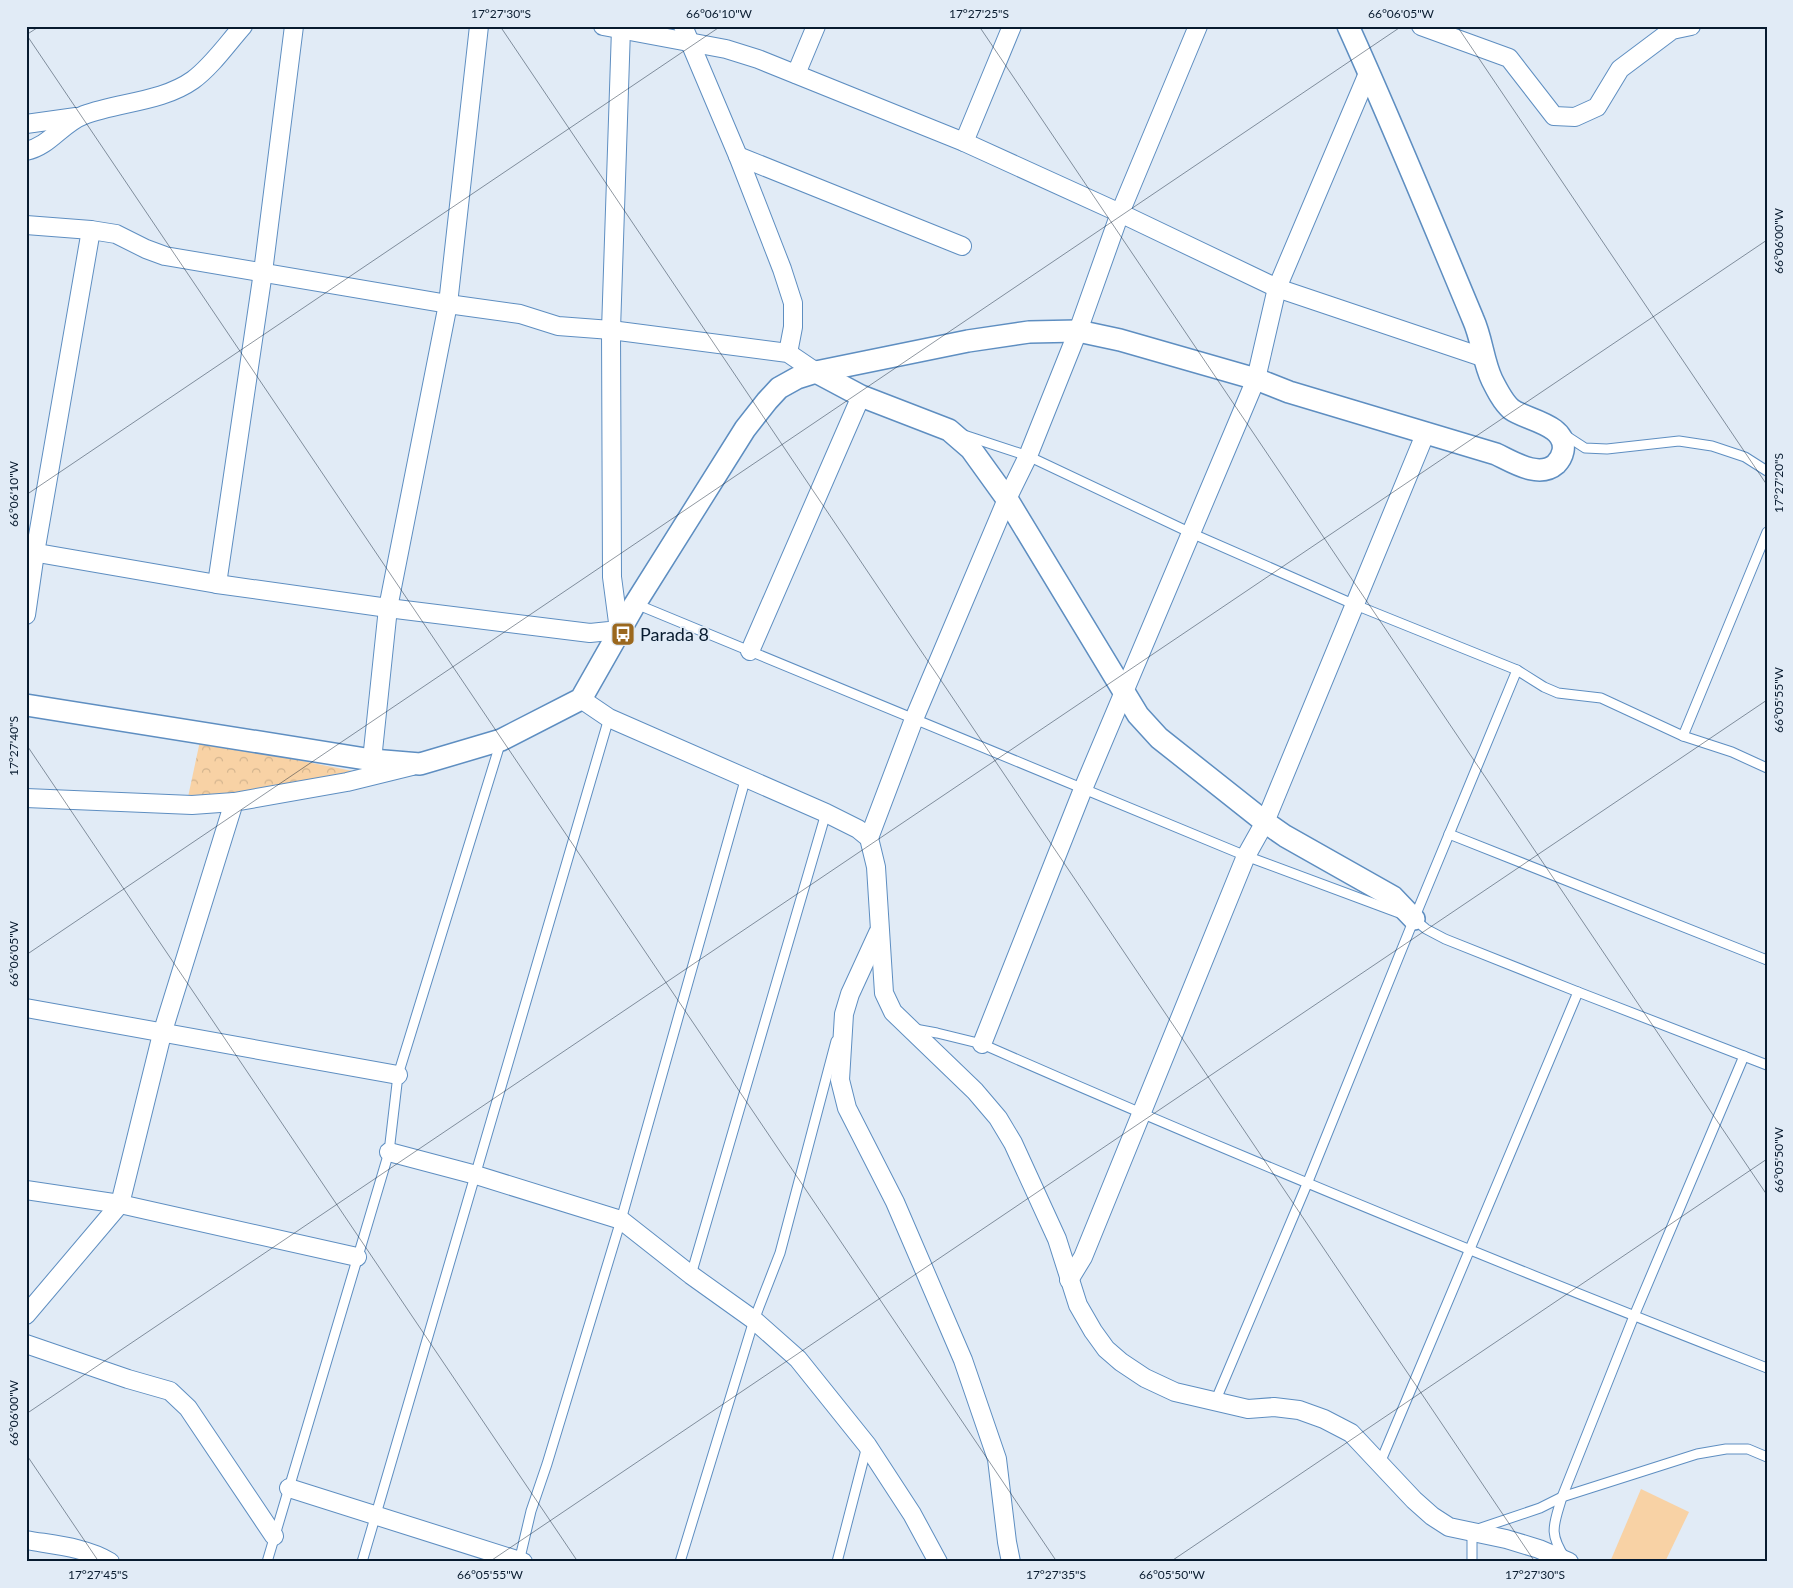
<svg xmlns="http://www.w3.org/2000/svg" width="1793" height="1588" viewBox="0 0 1793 1588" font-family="Lato,sans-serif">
  <defs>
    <pattern id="park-crowns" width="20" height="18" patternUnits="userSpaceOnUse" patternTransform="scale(1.25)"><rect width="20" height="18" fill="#f8d2a5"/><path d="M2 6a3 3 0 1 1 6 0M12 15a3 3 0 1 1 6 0" fill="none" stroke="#d3b48e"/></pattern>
  </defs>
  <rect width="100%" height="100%" fill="#e1ebf6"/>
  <polygon fill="#f8d2a5" points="1641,1489 1689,1512 1665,1562 1610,1562"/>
  <polygon fill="url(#park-crowns)" points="200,741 358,772 245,794 188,797"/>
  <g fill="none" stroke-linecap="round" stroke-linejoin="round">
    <g stroke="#5e8ec1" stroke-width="11">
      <g id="service">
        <polyline points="964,435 1028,456 1191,533 1353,604 1517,670 1544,687 1558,693 1601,698 1683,736 1732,752 1767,768"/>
        <polyline points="1565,435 1585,448 1607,449 1679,441 1712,446 1745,457 1767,471"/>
        <polyline points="636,604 1246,856 1402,914"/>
        <polyline points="1683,736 1767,532"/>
        <polyline points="1449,834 1767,960"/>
        <polyline points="1414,919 1426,929 1445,939 1578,992 1767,1065"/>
        <path d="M915 1029 937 1033 982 1044C1241 1158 1503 1265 1767 1368"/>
        <polyline points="691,1275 826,813"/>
        <polyline points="1215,1402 1307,1184 1414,919 1517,670"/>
        <polyline points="1380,1463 1578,992"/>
        <path d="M1565 1558C1548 1532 1554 1525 1562 1497L1634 1316 1744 1056"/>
        <polyline points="267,1562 389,1152 398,1075 501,741"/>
        <polyline points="362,1562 609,718"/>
        <polyline points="519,1562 531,1511 547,1464 621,1220 746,777"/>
        <polyline points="680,1562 754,1320 780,1253 836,1041"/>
        <polyline points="837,1562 867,1446"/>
        <polyline points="1472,1562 1472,1531 1540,1508 1562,1497 1697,1454 1726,1449 1748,1449 1767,1457"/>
      </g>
    </g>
    <g stroke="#5e8ec1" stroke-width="20">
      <g id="minor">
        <polyline points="603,26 726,49 758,59 964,142 1120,213 1277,288 1485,358"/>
        <polyline points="683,26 738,156 782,269 793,303 793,327 788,353"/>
        <polyline points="1421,26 1509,58 1554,116 1575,117 1597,107 1620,69 1672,30 1691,26"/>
        <polyline points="796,74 816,26"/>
        <polyline points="26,124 76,117"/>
        <polyline points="964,142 1012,26"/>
        <path d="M26 151C50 146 62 123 84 115 119 102 162 102 193 80 212 66 227 44 243 26"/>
        <polyline points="738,156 962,246"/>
        <polyline points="26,225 91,230 116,234 146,249 165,256 448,304 520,314 558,326 611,330 788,353 816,372"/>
        <polyline points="26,551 217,584 388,608 590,633 619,630 612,577 611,330 621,29"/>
        <polyline points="217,584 263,272 294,26"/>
        <polyline points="26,615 35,553 91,230"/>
        <polyline points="750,651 861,396"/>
        <polyline points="581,699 609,718 826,813 858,829 869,838 876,867 884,993 893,1012 975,1091 998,1118 1013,1143 1057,1239 1078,1305 1093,1331 1106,1349 1121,1362 1145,1378 1175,1392 1248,1409 1274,1407 1299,1410 1324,1419 1351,1433 1414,1500 1432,1516 1449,1527 1506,1539 1539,1549 1569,1562"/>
        <polyline points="372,760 388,608 448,304 479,26"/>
        <polyline points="26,798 192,805 234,802 347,782 412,766"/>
        <polyline points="869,838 914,719 1007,499 1028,456 1078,331 1120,213 1198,26"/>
        <polyline points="878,933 850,994 844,1014 840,1080 847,1108 895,1202 963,1360 997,1459 1007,1542 1011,1562"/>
        <polyline points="26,1008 398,1075"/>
        <polyline points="982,1044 1083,789 1256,379 1277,288 1369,71"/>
        <polyline points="389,1152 476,1175 621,1220 691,1275 754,1320 798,1359 867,1445 912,1514 938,1562"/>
        <polyline points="26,1190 120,1204 357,1257"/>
        <polyline points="1069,1280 1083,1257 1246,856 1265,822 1426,432"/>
        <polyline points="26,1315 120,1204 162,1034 234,802"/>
        <polyline points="26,1344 128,1379 170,1391 188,1408 274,1536"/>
        <polyline points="289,1488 523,1562"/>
        <path d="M26 1540C54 1545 85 1547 110 1562"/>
      </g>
    </g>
    <g stroke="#5e8ec1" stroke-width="24">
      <g id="tertiary">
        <polyline points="816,372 861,396 949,430 971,449 1007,499 1138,715 1159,738 1265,822 1285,836 1393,897 1414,919"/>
        <path d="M26 705 372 760 420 764 501 740 581 699 635 604 745 429 767 401 779 388 797 378 816 372 968 341 1029 332 1078 331 1120 340 1256 379 1289 392 1496 454C1513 462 1539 479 1556 464 1560 460 1562 456 1563 451 1568 424 1525 420 1511 409 1503 402 1497 390 1492 380 1483 361 1482 339 1473 319 1432 221 1392 123 1348 26"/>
      </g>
    </g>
    <use href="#service" stroke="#fff" stroke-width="9"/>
    <use href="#minor" stroke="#fff" stroke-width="18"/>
    <use href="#tertiary" stroke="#fff" stroke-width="21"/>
  </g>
  <path fill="none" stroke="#081b2f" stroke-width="1" stroke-opacity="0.45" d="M500 26 1535 1562M979 26 1767 1195M1457 26 1767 485M26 34 1057 1562M26 35 40 26M26 495 721 26M26 744 578 1562M26 955 1402 26M26 1414 1767 240M26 1454 99 1562M489 1562 1767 700M1170 1562 1767 1159"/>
  <defs>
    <g id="bus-square" transform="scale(1.25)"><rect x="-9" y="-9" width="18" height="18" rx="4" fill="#9b681e" stroke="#e1ebf6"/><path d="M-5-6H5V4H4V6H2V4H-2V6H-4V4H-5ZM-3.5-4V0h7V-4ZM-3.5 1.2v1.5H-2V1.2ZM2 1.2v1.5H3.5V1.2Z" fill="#fff"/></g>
  </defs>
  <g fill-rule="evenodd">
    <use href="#bus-square" x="623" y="634"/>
  </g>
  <g text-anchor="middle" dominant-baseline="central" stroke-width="4" stroke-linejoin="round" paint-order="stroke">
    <g font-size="18" fill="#081b2f" stroke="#e1ebf6" text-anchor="start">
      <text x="640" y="634">Parada 8</text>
    </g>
  </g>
  <rect width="1793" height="1588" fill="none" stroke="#e1ebf6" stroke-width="55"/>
  <rect x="28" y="28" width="1738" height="1532" fill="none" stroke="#081b2f" stroke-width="2"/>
  <g font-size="12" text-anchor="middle" fill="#081b2f">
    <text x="501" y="18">17°27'30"S</text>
    <text x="719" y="18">66°06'10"W</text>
    <text x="979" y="18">17°27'25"S</text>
    <text x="1401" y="18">66°06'05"W</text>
    <text transform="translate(1779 241) rotate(-90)" y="4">66°06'00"W</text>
    <text transform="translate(1779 483) rotate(-90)" y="4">17°27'20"S</text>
    <text transform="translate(14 494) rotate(-90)" y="4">66°06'10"W</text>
    <text transform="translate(1779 700) rotate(-90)" y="4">66°05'55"W</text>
    <text transform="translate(14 746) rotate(-90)" y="4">17°27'40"S</text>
    <text transform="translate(14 954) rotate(-90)" y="4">66°06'05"W</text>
    <text transform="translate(1779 1160) rotate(-90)" y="4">66°05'50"W</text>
    <text transform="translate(14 1413) rotate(-90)" y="4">66°06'00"W</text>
    <text x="98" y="1579">17°27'45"S</text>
    <text x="490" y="1579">66°05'55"W</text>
    <text x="1056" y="1579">17°27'35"S</text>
    <text x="1172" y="1579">66°05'50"W</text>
    <text x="1535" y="1579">17°27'30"S</text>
  </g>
</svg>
